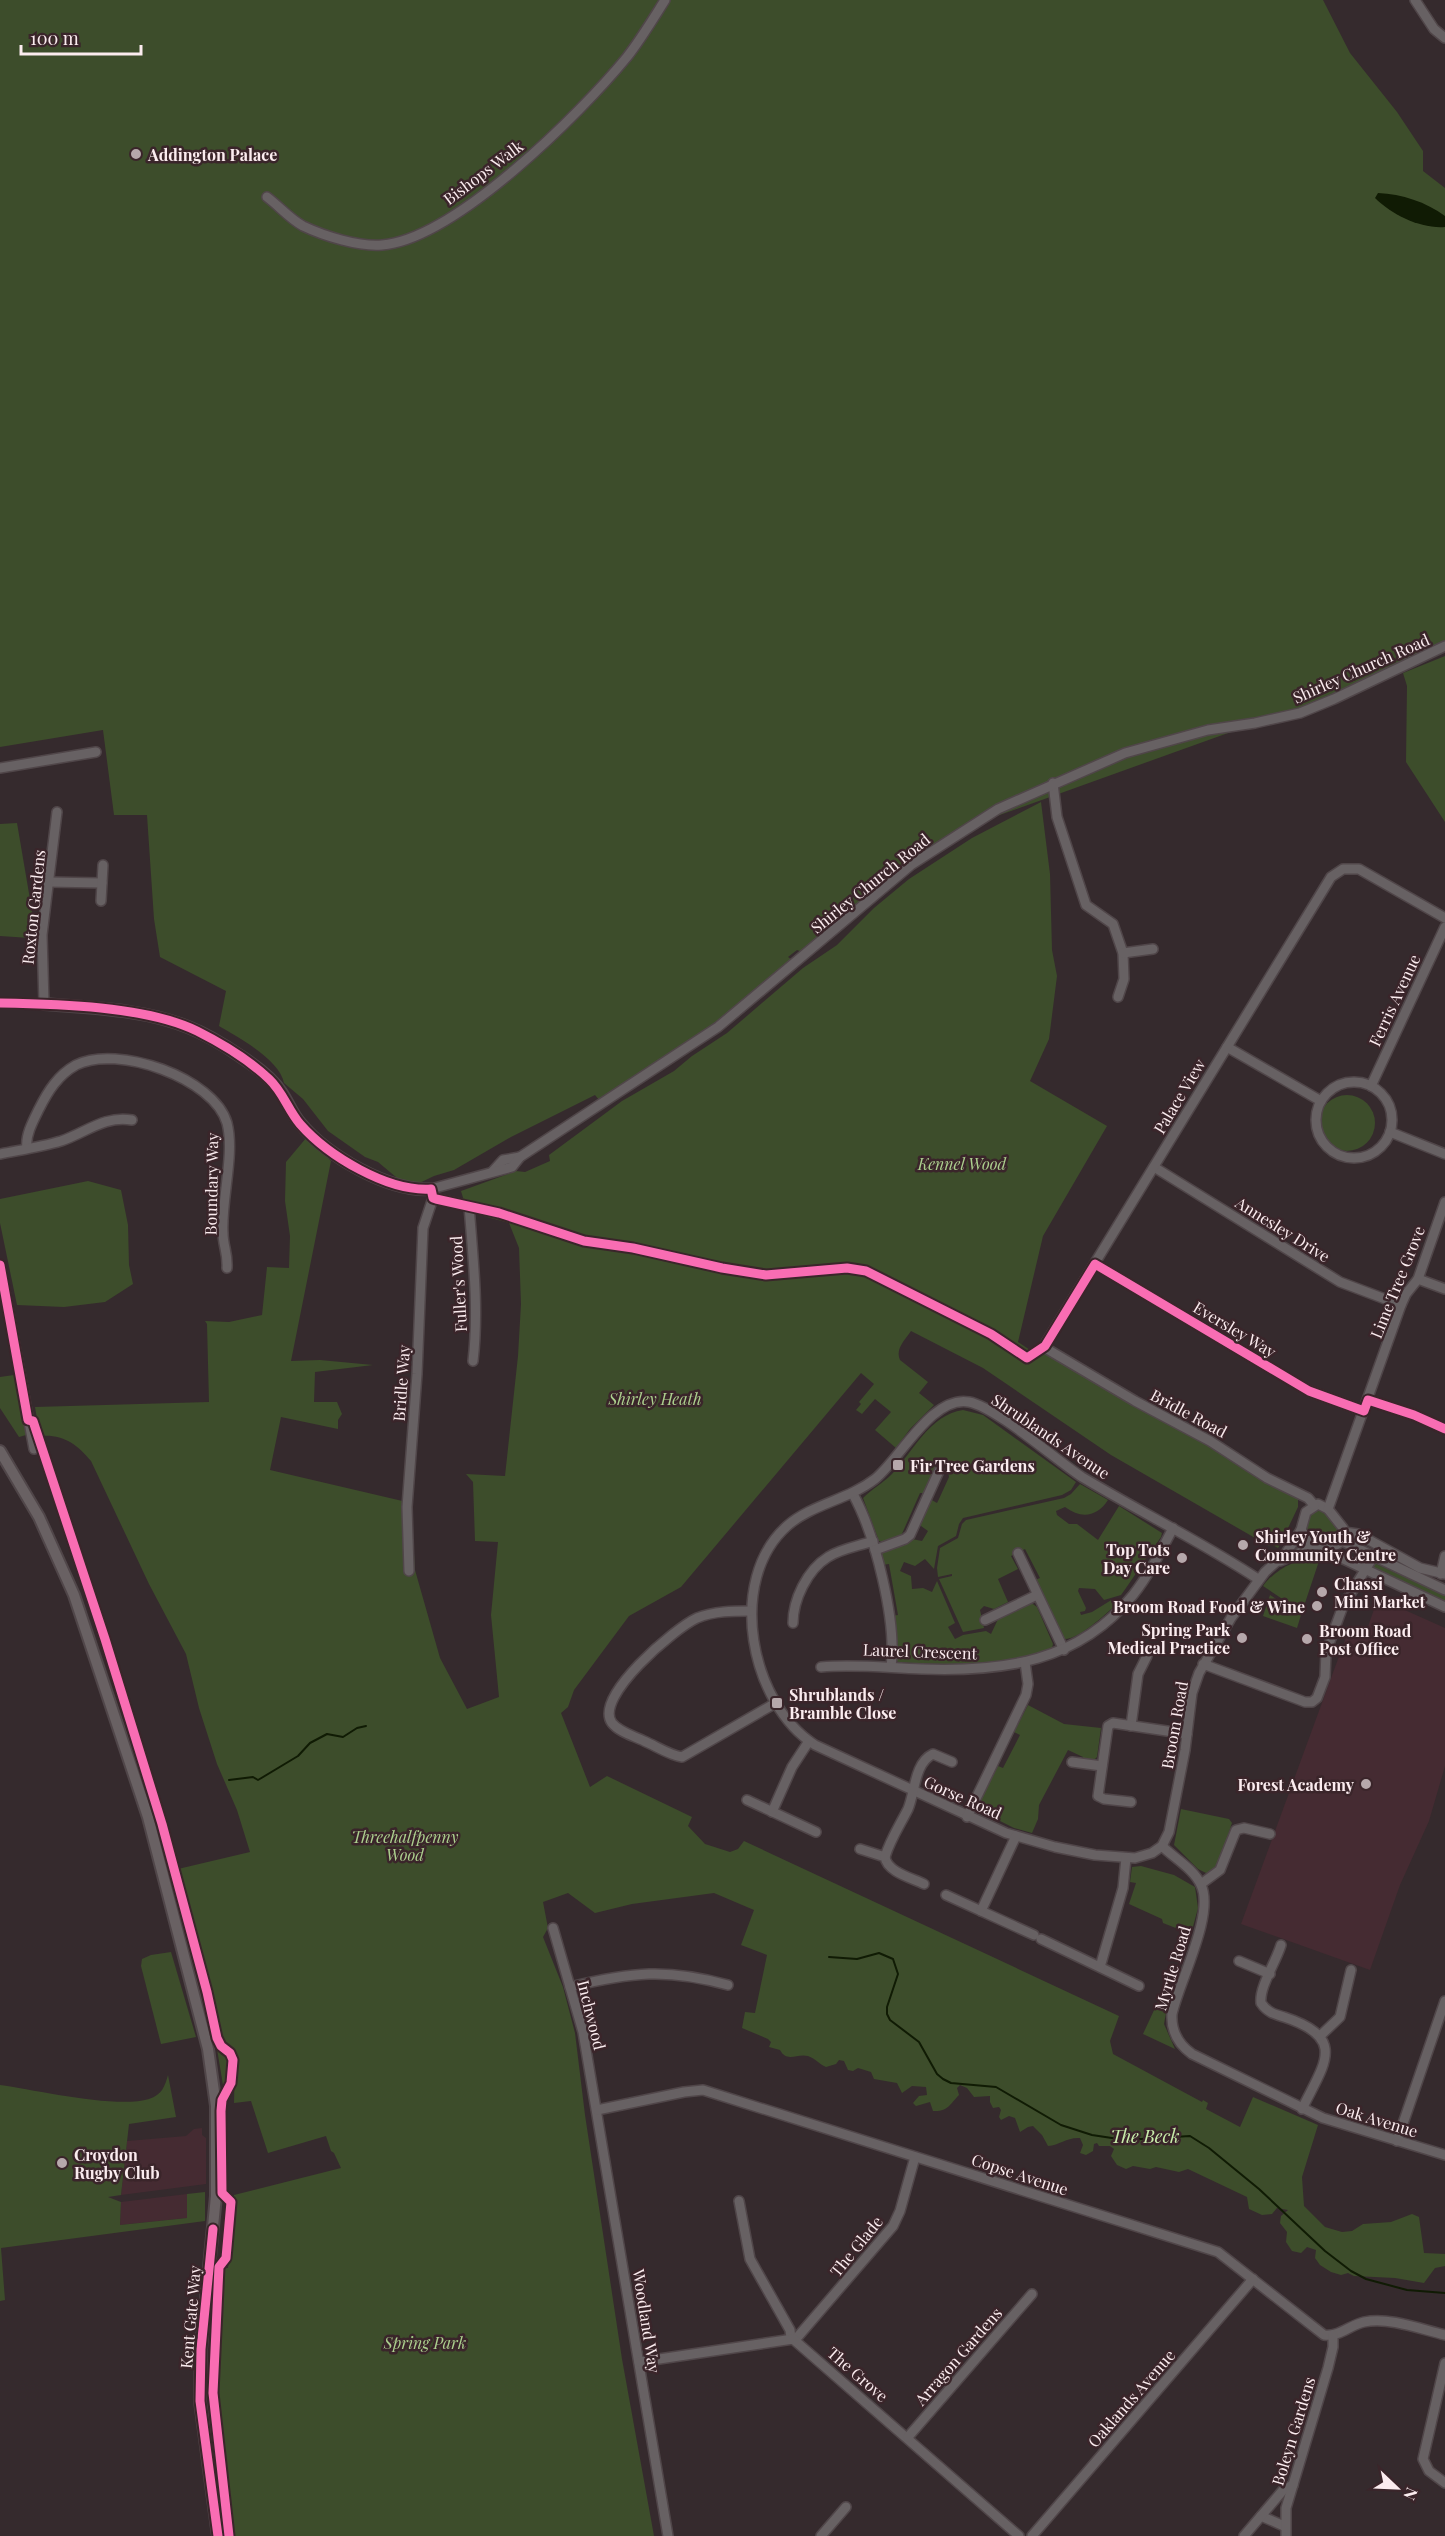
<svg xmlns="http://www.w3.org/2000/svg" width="1445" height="2536" viewBox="0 0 1445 2536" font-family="'Playfair Display',serif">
  <rect width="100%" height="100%" fill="#352a2d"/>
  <g fill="#452b32">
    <polygon points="1378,1598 1445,1628 1445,1766 1429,1821 1400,1885 1370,1970 1241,1924 1349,1629 1365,1635"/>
    <polygon points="202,2128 202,2135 206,2138 206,2184 121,2195 127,2141 186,2136 194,2129"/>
    <polygon points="187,2194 187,2218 120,2225 121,2202"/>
  </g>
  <g fill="#3d4d2b">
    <path d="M0 0H1323L1350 53 1397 112 1423 151V171L1445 188V216L1437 227H1445V641L1373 681 969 826 802 952 797 950 788 957 794 961 702 1033 600 1101 595 1095 511 1137 454 1170 434 1176 409 1188 378 1162 365 1157 328 1131 303 1099 284 1083C280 1060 238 1037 219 1026L226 991 160 957 154 919 147 815H114L103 730 0 747Z"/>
    <polygon points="1445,656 1445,822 1406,762 1407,686 1403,673"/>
    <path d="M1041 802 1050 874 1052 950 1057 976 1049 1039 1030 1081 1107 1126 1043 1236 1018 1342 1030 1350 1049 1354 1298 1496V1507L1281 1543 1278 1548 1271 1544 1269 1546 1111 1455 983 1368 911 1331C905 1340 895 1349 900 1360L928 1382 919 1393 934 1405 910 1429 896 1448 875 1430 891 1412 875 1399 862 1414 856 1410 861 1404 859 1402 874 1384 861 1373 681 1587 629 1616 574 1690 568 1707 561 1713 590 1787 607 1776 692 1817 688 1826 705 1844 730 1852 738 1849 744 1841 1119 2016 1110 2041 1113 2054 1202 2102 1203 2100 1208 2103 1206 2109 1240 2127 1253 2097 1318 2125 1302 2177 1304 2206 1325 2227 1342 2232 1352 2231 1363 2224 1391 2222 1412 2214 1419 2217 1424 2253 1445 2254V2266L1435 2268 1424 2283 1395 2278 1354 2276 1348 2273 1341 2275 1331 2272 1320 2265 1315 2258 1316 2250 1307 2247 1301 2253 1292 2251 1286 2242 1287 2232 1280 2223 1281 2216 1288 2210 1277 2208 1272 2214 1262 2215 1249 2209 1247 2197 1188 2169 1179 2172 1156 2167 1150 2169 1133 2166 1126 2169 1117 2165 1111 2156 1114 2149 1110 2146H1099L1097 2143 1094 2144 1093 2151 1086 2155 1080 2153 1083 2145 1080 2138C1067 2137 1060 2145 1048 2146L1042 2135 1033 2126 1028 2127 1020 2132 1015 2118 1009 2116 1001 2120 999 2117 1001 2110 999 2107 993 2108 990 2102V2096L974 2097 967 2088 960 2085 957 2088 959 2095C950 2104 948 2112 933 2111L930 2102 916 2106 913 2103 919 2096 927 2095 926 2087 912 2086 902 2093 897 2083 874 2079 871 2072 858 2068 853 2071 848 2070 844 2061 839 2060 836 2064 826 2067C819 2064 816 2059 808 2056 797 2053 787 2063 780 2050L769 2047 771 2042 768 2039 742 2028 745 2012 755 2013 767 1955 741 1945 754 1910 714 1893 632 1904 595 1913 568 1893 543 1902 548 1928 543 1937 563 1987 575 2033 585 2115 622 2359 654 2536H235L217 2393 224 2268H228L234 2195 341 2168 334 2153 331 2151 326 2136 268 2153 251 2101 234 2103 235 2055 220 2040 178 1869 250 1852 237 1810 217 1764 199 1708 186 1654 149 1584 91 1461C77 1444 63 1434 40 1436L35 1407 209 1402 207 1324 205 1321 229 1322 262 1315 267 1267 289 1268 290 1236 285 1201 286 1162 307 1137 331 1161 291 1361 320 1360 373 1365 315 1372 314 1402H337L342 1414 338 1420V1429L281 1417 270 1470 411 1503 415 1570 440 1658 467 1709 499 1697 491 1615 498 1542 475 1541 473 1482 466 1474 505 1476 518 1356 521 1304 519 1248 509 1223 476 1214 474 1204 464 1201 461 1191 516 1171 525 1172 550 1161 549 1155 622 1101 674 1071 692 1056 727 1033 803 968 837 945 874 908 909 879 972 838Z"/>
    <polygon points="17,823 32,911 30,938 0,936 0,824"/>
    <circle cx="1347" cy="1123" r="28"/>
    <polygon points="88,1181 121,1190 128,1225 129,1265 133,1284 105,1302 64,1307 17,1305 0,1223 0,1199"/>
    <polygon points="14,1375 26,1435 19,1437 0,1408 0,1377"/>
    <path d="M963 1410 983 1415 1076 1482 1071 1490 1062 1495 963 1518 959 1524 956 1536 938 1546 934 1569 925 1559 915 1566 904 1562 900 1571 911 1576 912 1589 923 1588 932 1592 937 1581 955 1623 948 1627 955 1639 963 1635 986 1631 991 1634 999 1617 1030 1602 1037 1607 1053 1644 1052 1648C1018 1667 937 1665 898 1662L895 1659 891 1616 898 1615 889 1564 882 1565 880 1554 912 1539 922 1541 928 1531 921 1526 920 1520 930 1499 937 1503 939 1499 949 1477 947 1466 938 1462 924 1493H920L901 1536 882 1542 879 1541 863 1498C872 1489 883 1483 892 1474 913 1452 929 1415 963 1410Z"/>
    <path d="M1080 1484 1108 1500C1097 1517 1081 1519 1065 1507L1056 1511 1057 1515 1069 1524H1077L1098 1540 1119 1506 1162 1533 1161 1537 1126 1588 1121 1595 1104 1600 1095 1589 1079 1588 1078 1591 1086 1608 1085 1611 1080 1612 1081 1615 1092 1612 1113 1599H1116L1117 1604C1106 1614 1078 1640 1064 1639L1035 1580 1040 1578 1025 1549 1011 1556 1018 1569 998 1579 1008 1602 994 1609 984 1606 980 1610 984 1628 963 1632 939 1579 952 1576V1574L938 1577 937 1568 940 1548 958 1538 962 1524 966 1520 1064 1498 1071 1494Z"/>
    <polygon points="1319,1509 1326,1512 1339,1528 1338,1541 1332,1545 1315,1541 1306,1531 1311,1514"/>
    <path d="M1320 1558 1302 1612 1263 1586C1275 1569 1299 1557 1320 1558Z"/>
    <polygon points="1374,1563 1445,1595 1445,1604 1373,1568"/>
    <polygon points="1270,1595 1301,1615 1297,1628 1263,1616"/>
    <polygon points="1028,1705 1064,1724 1101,1728 1097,1757 1093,1761 1083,1760 1083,1757 1068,1750 1039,1805 1038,1819 1032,1833 1014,1828 980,1811 977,1807 998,1766 1003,1768 1020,1735 1014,1732"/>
    <path d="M1181 1809 1229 1819 1232 1823C1226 1839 1223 1864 1208 1874L1198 1869 1174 1845Z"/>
    <polygon points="1141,1866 1174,1875 1195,1887 1198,1908 1191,1934 1163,1923 1162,1919 1129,1904 1136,1883 1130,1882 1132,1867"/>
    <polygon points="171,1952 196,2037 161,2044 141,1966 142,1959 151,1955"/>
    <polygon points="1162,1993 1169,1997 1164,2024 1175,2049 1143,2034"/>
    <path d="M216 2043C231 2062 235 2063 227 2089L224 2091Z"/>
    <path d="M168 2075 176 2117 129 2124 121 2195 108 2197 121 2202 120 2225 187 2218V2194L205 2192V2221L1 2248 5 2300 0 2301V2085C36 2090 117 2109 149 2099 162 2095 165 2086 168 2075Z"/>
  </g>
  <path fill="#101b04" d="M1378 193C1402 194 1426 202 1445 216V227C1421 229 1392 215 1375 198Z"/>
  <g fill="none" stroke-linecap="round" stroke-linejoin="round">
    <g stroke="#101b04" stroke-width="2">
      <polyline points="229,1780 253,1777 258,1780 298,1756 310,1743 327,1734 343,1737 357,1728 366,1726"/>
      <polyline points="829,1957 857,1959 879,1953 893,1959 898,1974 887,2007 887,2014 890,2020 919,2042 937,2074 943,2079 951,2083 996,2087 1061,2125 1092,2135 1125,2140 1190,2136 1209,2148 1259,2189 1325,2251 1351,2271 1366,2279 1407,2290 1445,2293"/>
    </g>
    <g stroke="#504649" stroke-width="12">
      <g id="minor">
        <polyline points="1415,0 1434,29 1445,38"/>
        <path d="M267 197C279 206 290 219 303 226 324 236 359 247 382 245 455 239 581 113 627 57 641 39 653 19 665 0"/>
        <polyline points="0,768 96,752"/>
        <polyline points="1053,783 1057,817 1086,905 1113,924 1123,953 1124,979 1118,997"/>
        <polyline points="49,882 102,883"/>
        <polyline points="101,901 103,865"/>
        <polyline points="1123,953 1153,949"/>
        <polyline points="0,1003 44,1004 42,935 57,812"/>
        <polyline points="1227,1047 1321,1101"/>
        <circle cx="1354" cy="1120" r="38"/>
        <polyline points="1371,1086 1445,927"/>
        <polyline points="1390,1132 1445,1154"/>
        <path d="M27 1148C25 1136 33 1121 39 1109 48 1091 58 1075 76 1065 117 1044 214 1078 227 1123 235 1154 221 1200 223 1233 223 1246 228 1253 227 1268"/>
        <path d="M0 1154C20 1150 41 1147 61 1141 85 1133 105 1115 132 1120"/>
        <polyline points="1154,1167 1340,1282 1401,1305"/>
        <polyline points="493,1171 503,1160 520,1157"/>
        <polyline points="1095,1264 1309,1391 1364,1411"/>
        <polyline points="0,1265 34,1449"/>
        <polyline points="1418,1279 1445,1289"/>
        <path d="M473 1361C479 1309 473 1258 469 1206L433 1198 431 1189 512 1167 520 1157 718 1027 911 865 998 809 1125 753 1208 730 1255 723 1300 713 1334 699 1445 646"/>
        <polyline points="1368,1400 1414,1415 1445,1429"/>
        <path d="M853 1494C875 1534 897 1621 891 1667"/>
        <polygon points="1318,1504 1328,1509 1343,1528 1342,1541 1330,1549 1309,1542 1301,1530 1306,1512"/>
        <polyline points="1314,1505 1308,1498 1267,1478 1210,1441 1135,1401 1047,1349 1046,1343 1331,877 1343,869 1359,869 1445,918"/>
        <polyline points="1328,1509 1401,1305 1406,1294 1418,1279 1445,1202"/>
        <polyline points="1344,1532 1358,1534 1420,1568 1445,1574"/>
        <polyline points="1342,1541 1445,1590"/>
        <polyline points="1330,1549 1335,1555 1445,1607"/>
        <polyline points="875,1550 905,1539 910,1535 939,1471"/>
        <polyline points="1018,1553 1064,1650"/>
        <polyline points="1280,1561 1316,1546"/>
        <polyline points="409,1571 407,1507 417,1374 423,1228 433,1198"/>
        <polyline points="1441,1574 1445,1556"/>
        <path d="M1258 1579C1202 1542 1140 1512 1082 1477 1056 1460 996 1407 969 1402 932 1395 900 1459 875 1479 848 1500 812 1504 787 1526 726 1580 750 1704 815 1745L1006 1833 1055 1847 1095 1855 1135 1858 1152 1853 1162 1846 1169 1832 1185 1750 1192 1693 1199 1673 1231 1618 1265 1572 1286 1553 1301 1530"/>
        <path d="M751 1611C733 1611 714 1611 697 1618 675 1628 593 1697 612 1723 619 1732 634 1736 644 1741 656 1746 669 1755 682 1757L774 1704"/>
        <polyline points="985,1620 1037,1595"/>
        <path d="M793 1623C793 1600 807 1570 828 1557 840 1549 859 1546 873 1541"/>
        <polyline points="1203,1664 1305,1702 1312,1702 1317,1698 1325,1677 1326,1652 1343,1606 1373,1557"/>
        <path d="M821 1667C856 1664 888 1668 922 1669 1003 1672 1079 1662 1133 1595 1149 1575 1161 1551 1173 1528"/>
        <polyline points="1131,1726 1138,1674 1147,1656"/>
        <polyline points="1072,1762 1102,1766"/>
        <polyline points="747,1800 816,1832"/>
        <polyline points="1131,1802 1104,1799 1098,1796 1108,1726 1113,1723 1187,1734"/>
        <polyline points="772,1812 792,1767 809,1741"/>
        <polyline points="967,1817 1026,1695 1028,1684 1025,1662"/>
        <path d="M1162 1846C1174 1858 1194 1869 1201 1885 1215 1914 1179 1982 1172 2014 1171 2031 1178 2044 1192 2054L1323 2118 1445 2155"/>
        <path d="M860 1849 885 1857C887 1872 912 1878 924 1884"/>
        <path d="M885 1857C890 1840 900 1825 908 1809 915 1793 914 1763 933 1754L952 1762"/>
        <polyline points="1201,1884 1220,1870 1236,1830 1244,1828 1270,1834"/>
        <polyline points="946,1895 1034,1935"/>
        <polyline points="981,1911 1016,1836"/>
        <polyline points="553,1928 583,2032 668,2536"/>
        <polyline points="1041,1939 1139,1986"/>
        <path d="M1281 1945C1276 1962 1259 1987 1261 2003 1267 2012 1274 2014 1284 2017 1348 2038 1324 2064 1302 2109"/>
        <polyline points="1239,1961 1270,1974"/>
        <polyline points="1100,1967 1123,1888 1126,1858"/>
        <path d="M570 1987C631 1972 667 1968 728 1985"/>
        <polyline points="1320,2036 1340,2017 1351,1970"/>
        <path d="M597 2110 684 2092 703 2090 1218 2252 1324 2335C1339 2337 1350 2325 1364 2322 1390 2317 1420 2329 1445 2335"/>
        <polyline points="1397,2141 1445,2001"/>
        <polyline points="739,2201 750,2259 790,2330 791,2338"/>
        <polyline points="795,2340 893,2226 900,2211 915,2157"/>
        <polyline points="639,2362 793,2339 1019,2536"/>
        <polyline points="1445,2363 1423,2459 1429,2471 1445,2483"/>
        <polyline points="908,2437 1032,2294"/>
        <polyline points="1261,2516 1284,2526"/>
        <polyline points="821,2536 846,2507"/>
        <polyline points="1032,2536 1253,2279"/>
        <polyline points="1244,2536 1284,2489 1293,2485"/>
        <polyline points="1286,2536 1286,2508 1328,2368 1333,2347 1333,2335"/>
      </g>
    </g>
    <g stroke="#504649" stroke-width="14">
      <g id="major">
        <path d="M44 1004C91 1008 143 1009 188 1027 206 1034 224 1045 240 1056 254 1065 272 1078 281 1092 288 1102 292 1114 300 1123 327 1156 389 1192 431 1189"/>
        <polyline points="0,1451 39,1517 74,1595 148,1817 208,2049 216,2106 216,2196 201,2349 200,2401 218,2536"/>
      </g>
    </g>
    <use href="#minor" stroke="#676163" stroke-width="9"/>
    <use href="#major" stroke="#696163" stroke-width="10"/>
    <g stroke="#3a252a" stroke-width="13">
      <g id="cycleway">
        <path d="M0 1003C57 1004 146 1006 197 1031 223 1044 249 1060 269 1079 283 1092 288 1110 300 1124 328 1156 388 1192 431 1189L433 1198 436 1199 499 1213 584 1241 633 1248 722 1268 766 1275 847 1268 866 1271 991 1334 1027 1358 1045 1346 1095 1264 1309 1391 1364 1411 1368 1400 1414 1415 1445 1429"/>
        <polyline points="0,1265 28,1420 33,1421 105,1639 162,1824 207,1992 217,2038 221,2046 230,2053 233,2060 231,2083 222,2100 221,2111 222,2193 231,2202 226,2258 219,2267 213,2393 229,2536"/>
        <polyline points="213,2229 201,2349 200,2401 218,2536"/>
      </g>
    </g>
    <use href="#cycleway" stroke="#f96db3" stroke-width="9"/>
  </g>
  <g fill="#b6a8ab" stroke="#3a252a" stroke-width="2">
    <circle cx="136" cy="154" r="6"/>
    <rect x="892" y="1459" width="12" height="12" rx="3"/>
    <circle cx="1243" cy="1545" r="6"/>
    <circle cx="1182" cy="1558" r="6"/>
    <circle cx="1322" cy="1592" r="6"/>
    <circle cx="1317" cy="1606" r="6"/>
    <circle cx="1242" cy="1638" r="6"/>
    <circle cx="1307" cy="1639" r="6"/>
    <rect x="771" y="1697" width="12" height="12" rx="3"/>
    <circle cx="1366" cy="1784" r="6"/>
    <circle cx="62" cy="2163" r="6"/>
  </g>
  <g text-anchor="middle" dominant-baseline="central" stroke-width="5" stroke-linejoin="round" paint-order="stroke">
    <g font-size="16" font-weight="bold" fill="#fbecef" stroke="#3a252a" text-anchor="start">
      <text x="148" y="154">Addington Palace</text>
      <text x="910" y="1465">Fir Tree Gardens</text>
      <text x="1255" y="1536">Shirley Youth &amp;<tspan x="1255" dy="18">Community Centre</tspan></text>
      <text x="1170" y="1549" text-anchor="end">Top Tots<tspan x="1170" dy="18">Day Care</tspan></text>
      <text x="1334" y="1583">Chassi<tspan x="1334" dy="18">Mini Market</tspan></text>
      <text x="1305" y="1606" text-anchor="end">Broom Road Food &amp; Wine</text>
      <text x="1230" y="1629" text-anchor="end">Spring Park<tspan x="1230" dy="18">Medical Practice</tspan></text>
      <text x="1319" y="1630">Broom Road<tspan x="1319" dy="18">Post Office</tspan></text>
      <text x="789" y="1694">Shrublands /<tspan x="789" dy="18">Bramble Close</tspan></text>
      <text x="1354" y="1784" text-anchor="end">Forest Academy</text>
      <text x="74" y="2154">Croydon<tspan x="74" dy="18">Rugby Club</tspan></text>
    </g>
    <g font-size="16" fill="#fbecef" stroke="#3a252a">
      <text transform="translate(483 172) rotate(-37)">Bishops Walk</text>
      <text transform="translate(1361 668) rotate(-24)">Shirley Church Road</text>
      <text transform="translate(870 883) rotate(-39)">Shirley Church Road</text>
      <text transform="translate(33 907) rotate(-84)">Roxton Gardens</text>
      <text transform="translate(1394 1000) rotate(-65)">Ferris Avenue</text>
      <text transform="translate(1179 1096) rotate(-59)">Palace View</text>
      <text transform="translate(211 1184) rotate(-89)">Boundary Way</text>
      <text transform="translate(1283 1229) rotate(32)">Annesley Drive</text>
      <text transform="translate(1397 1282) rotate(-68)">Lime Tree Grove</text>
      <text transform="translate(458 1284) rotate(-93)">Fuller's Wood</text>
      <text transform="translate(1235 1329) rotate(31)">Eversley Way</text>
      <text transform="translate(401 1383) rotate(-86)">Bridle Way</text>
      <text transform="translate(1189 1413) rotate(28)">Bridle Road</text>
      <text transform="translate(1051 1436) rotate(34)">Shrublands Avenue</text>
      <text transform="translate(920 1651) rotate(2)">Laurel Crescent</text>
      <text transform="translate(1174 1725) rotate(-80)">Broom Road</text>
      <text transform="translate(963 1797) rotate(24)">Gorse Road</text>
      <text transform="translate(1172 1968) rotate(-73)">Myrtle Road</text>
      <text transform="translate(592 2015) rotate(76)">Inchwood</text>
      <text transform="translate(1377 2119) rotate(17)">Oak Avenue</text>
      <text transform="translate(1020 2174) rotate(18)">Copse Avenue</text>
      <text transform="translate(856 2246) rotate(-51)">The Glade</text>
      <text transform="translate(190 2317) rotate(-85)">Kent Gate Way</text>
      <text transform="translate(647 2321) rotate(81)">Woodland Way</text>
      <text transform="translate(958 2356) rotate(-49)">Arragon Gardens</text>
      <text transform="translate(858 2374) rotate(41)">The Grove</text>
      <text transform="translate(1131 2398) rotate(-49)">Oaklands Avenue</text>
      <text transform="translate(1293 2431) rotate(-73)">Boleyn Gardens</text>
    </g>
    <g font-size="16" font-style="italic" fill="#acd08e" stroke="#3a252a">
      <text x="962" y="1163">Kennel Wood</text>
      <text x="655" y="1398">Shirley Heath</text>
      <text x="405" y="1836">Threehalfpenny<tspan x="405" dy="18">Wood</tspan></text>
      <text x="425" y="2342">Spring Park</text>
    </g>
    <g font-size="18" font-style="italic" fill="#c9eeab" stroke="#3a252a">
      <text x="1145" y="2136">The Beck</text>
    </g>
  </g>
  <g transform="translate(1397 2488) rotate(113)" stroke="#3a252a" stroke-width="4.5" paint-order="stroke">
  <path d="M0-4.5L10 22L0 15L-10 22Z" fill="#fbecef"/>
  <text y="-9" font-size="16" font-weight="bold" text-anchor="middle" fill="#fbecef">N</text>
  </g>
  <path d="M21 45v9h120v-9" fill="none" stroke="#fbecef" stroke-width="3"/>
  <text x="30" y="45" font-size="18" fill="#fbecef" stroke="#3a252a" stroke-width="4.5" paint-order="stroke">100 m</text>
</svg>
